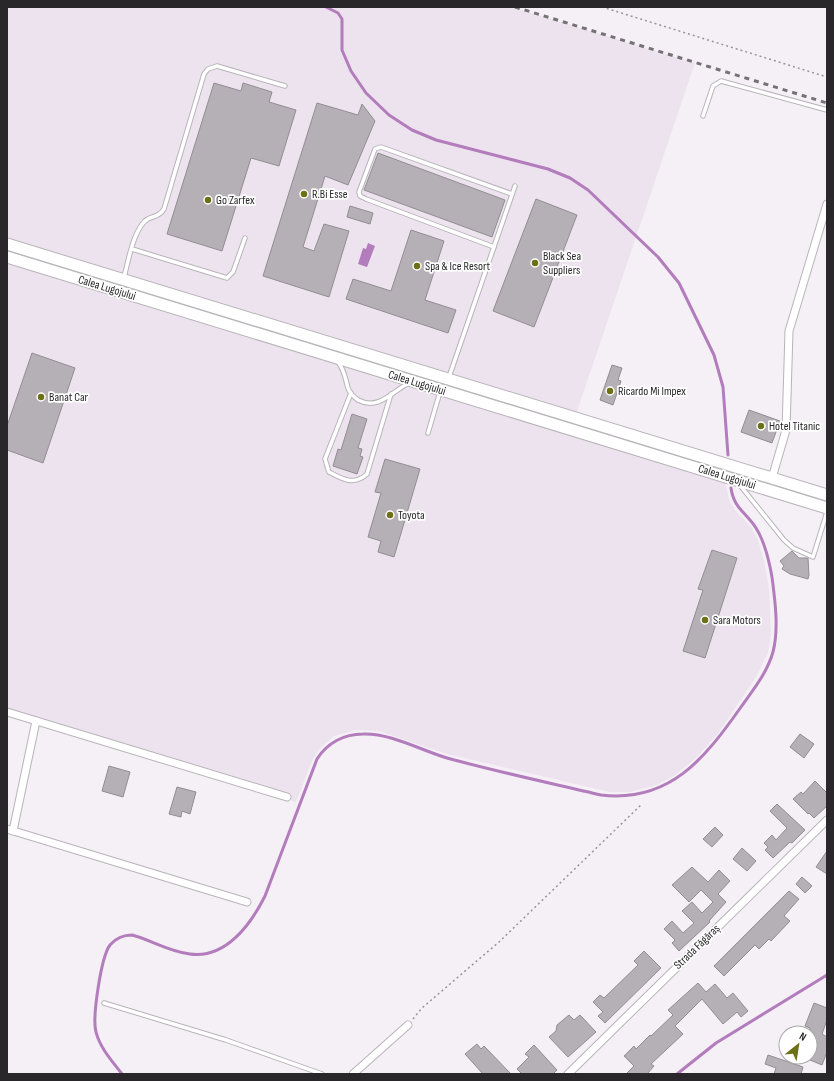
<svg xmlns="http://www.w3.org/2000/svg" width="834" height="1081" viewBox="0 0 834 1081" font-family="'Sofia Sans Condensed',sans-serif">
  <rect width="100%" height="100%" fill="#f4f0f5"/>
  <polygon fill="#ede3ee" points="7,7 512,7 695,63 571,429 724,478 729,499 734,509 751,527 758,540 765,565 769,589 771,635 768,653 756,677 717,735 694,760 675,775 657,785 630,792 610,792 447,754 379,731 357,730 334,736 319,749 312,761 296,802 7,713"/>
  <polygon fill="#b37cbc" points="368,243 375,246 367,267 358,264 363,248 366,249"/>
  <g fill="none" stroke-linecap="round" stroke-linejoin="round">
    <g stroke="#b37cbc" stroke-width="3">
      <polyline points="326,7 338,13 342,19 342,50 351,71 366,93 389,115 412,130 436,140 548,169 570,178 588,190 658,257 679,283 714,355 723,387 728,455"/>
      <path d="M122 1074C112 1061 100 1048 96 1032 92 1018 101 957 110 945 116 938 123 935 132 935 151 940 170 952 190 954 226 959 251 924 265 896L317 759C327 743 344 734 363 734 391 733 420 750 447 758 498 772 550 783 601 795 670 803 705 758 741 707 753 690 767 673 773 652 779 629 775 600 772 577 769 560 765 542 756 528 746 512 734 509 731 488"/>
      <polyline points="677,1074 716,1043 827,975"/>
    </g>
  </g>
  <g fill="#b5b0b5" stroke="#918d92">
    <polygon points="214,83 241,91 243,83 272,92 269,102 296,110 279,166 251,158 222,251 167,234"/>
    <polygon points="317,103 358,115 362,104 375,121 348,185 325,176 303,247 314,251 324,224 349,231 329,297 263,276"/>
    <polygon points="378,153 505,200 492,237 364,190"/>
    <polygon points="536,199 577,215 534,327 493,311"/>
    <polygon points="350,206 373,213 370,224 347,217"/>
    <polygon points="411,230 444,241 425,300 456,310 448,333 346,299 353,279 391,291"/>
    <polygon points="32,353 75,368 43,463 7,450 7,426"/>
    <polygon points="612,365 622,368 618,380 621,381 613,405 600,400"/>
    <polygon points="749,410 780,421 772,443 741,432"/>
    <polygon points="352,414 367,419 358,448 362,449 360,456 363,457 357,474 333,466 338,449 341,450"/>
    <polygon points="385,459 420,469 394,557 378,552 381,541 368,537 381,493 375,492"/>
    <polygon points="712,550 737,558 705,658 683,651 703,590 698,589"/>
    <polygon points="792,551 799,558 808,558 809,575 808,579 790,574 782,569 784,566 780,561"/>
    <polygon points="800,734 814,744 804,758 790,747"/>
    <polygon points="109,766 130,772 123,797 102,791"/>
    <polygon points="815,781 827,793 827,806 814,818 809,813 808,814 793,799 801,792 803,794"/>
    <polygon points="177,787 196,792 190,814 182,811 181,817 169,814"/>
    <polygon points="777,804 805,830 792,843 790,842 773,858 765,850 768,847 764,843 772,835 776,840 787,828 770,811"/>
    <polygon points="715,827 723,835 712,847 703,839"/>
    <polygon points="742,848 756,861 747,871 733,859"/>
    <polygon points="827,851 827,874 816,867"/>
    <polygon points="692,867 708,882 719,870 730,881 718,894 726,902 709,921 710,922 679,951 672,943 675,940 664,929 672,921 683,933 694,923 682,911 692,902 702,913 713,902 701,890 689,902 672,885"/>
    <polygon points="802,877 812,886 805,893 796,884"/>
    <polygon points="789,891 799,899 784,916 790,921 771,941 769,939 759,949 755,945 724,976 714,966"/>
    <polygon points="644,951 661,968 605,1023 598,1016 603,1012 593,1002 600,995 604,998 638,965 634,961"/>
    <polygon points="698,983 706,992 715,984 727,998 733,993 748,1011 741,1017 737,1012 723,1024 702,999 675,1026 683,1034 651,1064 654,1066 647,1074 626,1074 634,1066 624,1056 634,1046 636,1049 650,1035 651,1036 673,1015 668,1010"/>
    <polygon points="814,1003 827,1008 827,1020 822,1034 827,1037 827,1052 822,1065 810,1060 814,1051 810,1049 810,1028 805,1026"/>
    <polygon points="569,1015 574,1020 580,1015 596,1032 568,1057 549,1037 556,1031 557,1025"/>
    <polygon points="477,1044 481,1049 484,1046 511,1074 483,1074 465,1054"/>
    <polygon points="534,1045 557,1070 553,1074 522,1074 517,1069 529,1057 525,1054"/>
    <polygon points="768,1055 803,1067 801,1074 774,1074 776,1068 765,1064"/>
  </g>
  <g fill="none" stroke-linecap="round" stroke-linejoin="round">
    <g stroke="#b8b4b9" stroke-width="5.5">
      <g id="lane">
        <polyline points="703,116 713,86 721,81 827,110"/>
        <polyline points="494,247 366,199 360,196 359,192 375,149 381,147 512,194"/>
        <polyline points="132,249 227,278 233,272 245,238"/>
        <path d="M124 277C129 259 132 236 144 222 150 215 158 219 164 209L204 74 208 69 217 66 285 86"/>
        <path d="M338 362C345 371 345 378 348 388 350 394 354 397 358 400 379 411 392 391 409 383"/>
        <polyline points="449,377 515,186"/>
        <path d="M351 393 325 459 329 472C342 479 354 486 367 474L391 394"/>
        <polyline points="428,433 440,392"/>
        <polyline points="739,484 784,540 793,548 813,557 827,512"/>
        <polyline points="104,1003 226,1040 322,1074"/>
      </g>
    </g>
    <g stroke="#b8b4b9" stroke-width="9">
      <g id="street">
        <polyline points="772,478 786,430 789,331 827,204"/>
        <polyline points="7,712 287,797"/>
        <polyline points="7,829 247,902"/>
        <polyline points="13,831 36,721"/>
        <polyline points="353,1074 408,1025"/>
        <polyline points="568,1074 827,820"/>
      </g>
    </g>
    <g stroke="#b8b4b9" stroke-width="13">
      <g id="primary">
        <polyline points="7,244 827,495"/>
        <polyline points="7,257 827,508"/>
      </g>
    </g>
    <g stroke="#989599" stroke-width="1.5" stroke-dasharray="2 3" stroke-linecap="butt">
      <polyline points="602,7 827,77"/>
      <polyline points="413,1019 422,1008 499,942 642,804"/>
    </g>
    <use href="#lane" stroke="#fff" stroke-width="3.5"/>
    <use href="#street" stroke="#fff" stroke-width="7"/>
    <use href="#primary" stroke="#fff" stroke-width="11"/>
    <polyline stroke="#757275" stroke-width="3" stroke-dasharray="5 5" stroke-linecap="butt" points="515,7 827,103"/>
  </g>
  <g fill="#6d7116" stroke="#fff" stroke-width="1.5">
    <circle cx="304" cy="194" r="4"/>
    <circle cx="208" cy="200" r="4"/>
    <circle cx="535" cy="263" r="4"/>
    <circle cx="417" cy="266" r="4"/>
    <circle cx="610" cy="391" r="4"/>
    <circle cx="41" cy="397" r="4"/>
    <circle cx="761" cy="426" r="4"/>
    <circle cx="390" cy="515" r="4"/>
    <circle cx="705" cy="620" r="4"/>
  </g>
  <g text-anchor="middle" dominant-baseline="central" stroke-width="3.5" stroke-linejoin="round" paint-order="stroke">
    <g font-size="12" fill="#292729" stroke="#fff" text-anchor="start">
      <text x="312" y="194">R.Bi Esse</text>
      <text x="216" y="200">Go Zarfex</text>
      <text x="543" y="256">Black Sea<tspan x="543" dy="14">Suppliers</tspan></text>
      <text x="425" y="266">Spa &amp; Ice Resort</text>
      <text x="618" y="391">Ricardo Mi Impex</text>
      <text x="49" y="397">Banat Car</text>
      <text x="769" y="426">Hotel Titanic</text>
      <text x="398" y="515">Toyota</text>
      <text x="713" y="620">Sara Motors</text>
    </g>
    <g font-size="12" fill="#292729" stroke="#fff">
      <text transform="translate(107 288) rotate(17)">Calea Lugojului</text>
      <text transform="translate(417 383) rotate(17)">Calea Lugojului</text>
      <text transform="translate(727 477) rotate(17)">Calea Lugojului</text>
      <text transform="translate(697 947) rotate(-44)">Strada Făgăraș</text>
    </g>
  </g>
  <rect width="834" height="1081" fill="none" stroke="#292729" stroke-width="16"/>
  <g transform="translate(798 1045) rotate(30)"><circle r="19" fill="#ffffff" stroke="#a9a9a9"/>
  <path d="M0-3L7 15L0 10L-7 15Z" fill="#6d7116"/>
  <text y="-6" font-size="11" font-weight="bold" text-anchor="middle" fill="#292729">N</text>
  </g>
</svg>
